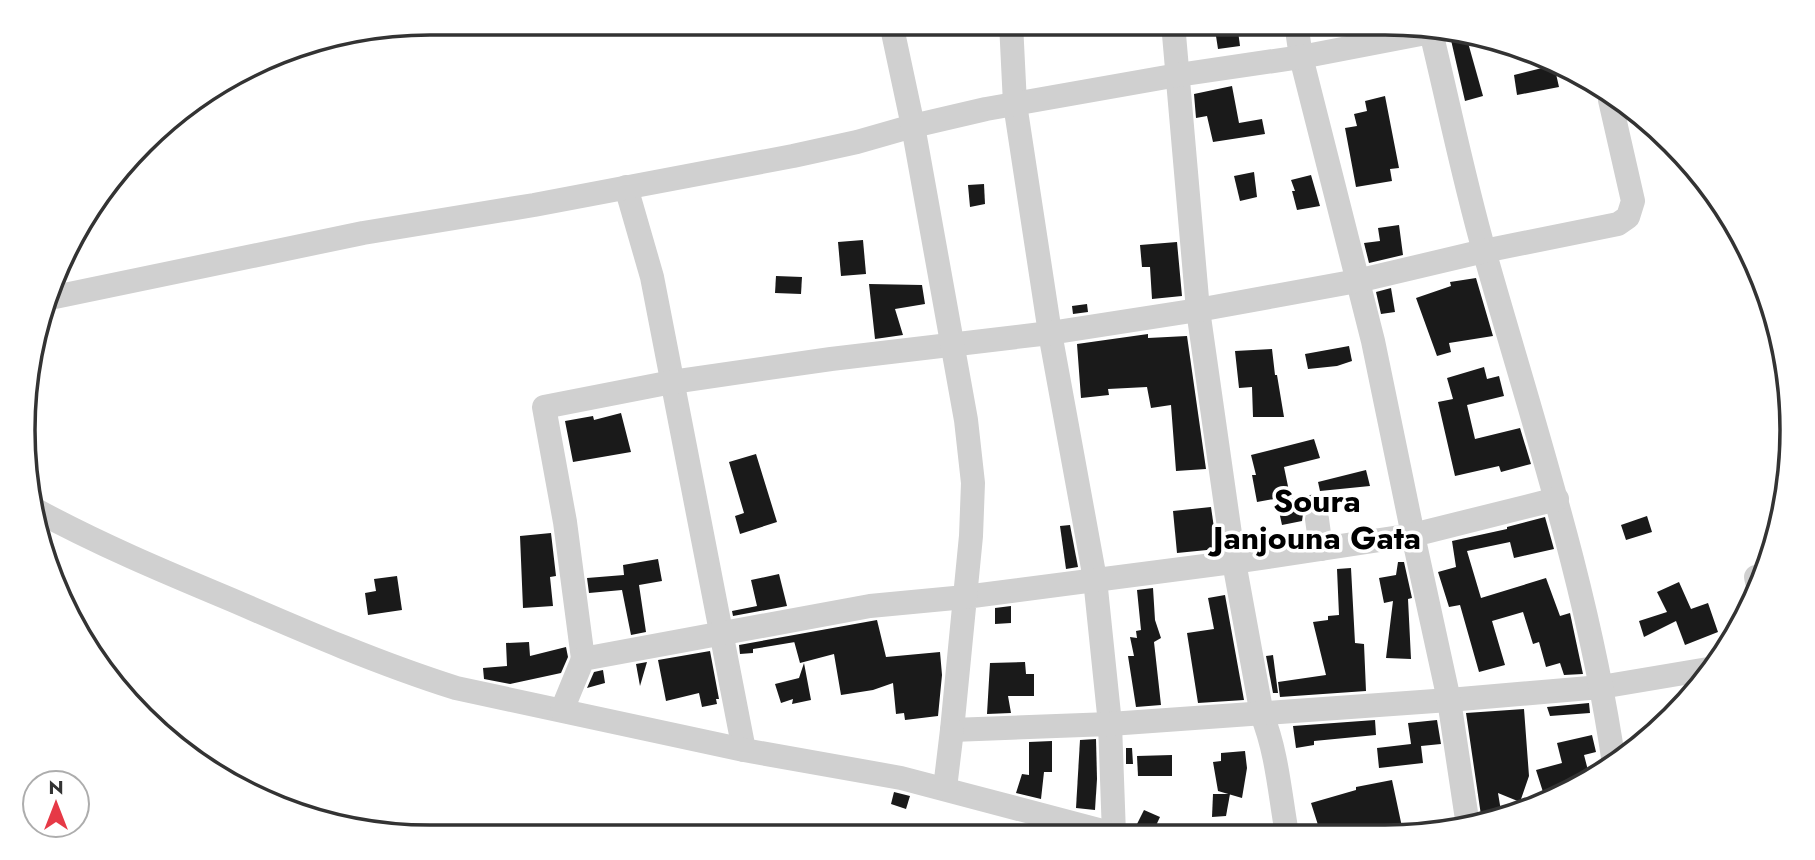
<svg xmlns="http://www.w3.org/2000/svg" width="1815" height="860" viewBox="0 0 1815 860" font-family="Jost,sans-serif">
  <rect width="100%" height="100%" fill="#fff"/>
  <g fill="#1a1a1a">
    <polygon points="1214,23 1237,23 1240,46 1218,49"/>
    <polygon points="1459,38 1467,39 1483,96 1465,101 1451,40"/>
    <polygon points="1554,65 1559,87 1517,95 1514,75"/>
    <polygon points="1232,86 1239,123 1262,119 1265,134 1213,142 1207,116 1196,118 1194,94"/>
    <polygon points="1385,96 1399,168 1390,169 1392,181 1356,187 1345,128 1357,126 1354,114 1367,111 1365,101"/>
    <polygon points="1254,172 1257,197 1240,201 1234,176"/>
    <polygon points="1311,175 1320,206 1297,210 1292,191 1295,191 1291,180"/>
    <polygon points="984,184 985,204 970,207 968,185"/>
    <polygon points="1399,225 1403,255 1369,263 1364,243 1380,241 1378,228"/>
    <polygon points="863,240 866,274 841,276 838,242"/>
    <polygon points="1177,242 1182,296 1152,299 1150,267 1142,267 1140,245"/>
    <polygon points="776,276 802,277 801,294 775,293"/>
    <polygon points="1476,278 1493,336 1449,343 1451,352 1437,356 1416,298 1451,286 1450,282"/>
    <polygon points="869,284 922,285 925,304 895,309 903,335 875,339"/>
    <polygon points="1391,288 1395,312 1381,314 1376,292"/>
    <polygon points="1087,304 1088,312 1073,314 1072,306"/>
    <polygon points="1148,334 1148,338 1187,336 1206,469 1176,471 1171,405 1151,408 1147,387 1108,389 1109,395 1081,398 1077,344"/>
    <polygon points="1349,346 1352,361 1337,366 1308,369 1305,354"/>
    <polygon points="1272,349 1275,375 1277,375 1284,417 1253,417 1252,387 1239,388 1235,351"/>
    <polygon points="1484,367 1487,379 1499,376 1504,396 1467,405 1475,439 1520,428 1531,464 1501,472 1499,466 1455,476 1438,402 1453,399 1447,378"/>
    <polygon points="621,413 631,452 573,462 565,421 593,416 594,420"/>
    <polygon points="1314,439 1320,458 1284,467 1290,496 1257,502 1252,475 1256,475 1251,455"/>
    <polygon points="756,454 777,522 740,534 735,516 744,513 729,462"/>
    <polygon points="1366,470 1370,486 1320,491 1318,482"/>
    <polygon points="1315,494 1318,504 1307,508 1303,514 1302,521 1282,525 1277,502"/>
    <polygon points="1211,507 1217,549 1177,553 1173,511"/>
    <polygon points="1647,516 1652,532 1626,540 1621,525"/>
    <polygon points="1545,517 1554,549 1514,558 1510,542 1467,551 1481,598 1546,578 1560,616 1570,613 1583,674 1564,675 1560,663 1546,667 1539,642 1533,644 1523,612 1492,621 1505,665 1479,672 1460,605 1449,607 1438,572 1456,567 1452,541 1507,529 1507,527"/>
    <polygon points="1070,525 1078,567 1066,569 1060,526"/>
    <polygon points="551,533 556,576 550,577 553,606 523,608 520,536"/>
    <polygon points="658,559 662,581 639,585 646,632 631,635 622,590 589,593 587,578 624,575 623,565"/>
    <polygon points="1398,562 1404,562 1412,598 1408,599 1411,659 1386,658 1393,601 1384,603 1379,578 1396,575"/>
    <polygon points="1351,568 1355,643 1364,644 1366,691 1280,697 1278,682 1326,675 1313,622 1328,620 1328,616 1339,615 1337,569"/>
    <polygon points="779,574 787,606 733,616 732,611 757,606 751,580"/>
    <polygon points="397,576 402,610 368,615 365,593 376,591 374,579"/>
    <polygon points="1679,582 1691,609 1708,603 1718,632 1685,645 1676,621 1644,637 1639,621 1667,612 1657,592"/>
    <polygon points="1153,588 1155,620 1161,638 1154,642 1161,705 1136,707 1128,656 1134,656 1130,637 1137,638 1136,631 1141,630 1137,590"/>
    <polygon points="1225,595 1244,700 1198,703 1187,633 1214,629 1208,598"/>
    <polygon points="1011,606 1011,623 995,624 995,608"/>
    <polygon points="877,620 886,657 940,652 942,675 938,716 905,720 904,713 896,714 893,683 873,690 841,695 834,654 800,663 794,641 795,642 753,649 753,653 740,654 739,645"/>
    <polygon points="529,642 530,656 566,647 568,657 561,673 510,684 484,679 483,668 507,666 506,643"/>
    <polygon points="710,651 719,699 716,699 717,704 702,707 699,693 666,701 658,660"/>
    <polygon points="1273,655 1278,693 1273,693 1266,656"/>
    <polygon points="647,662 640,686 636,664"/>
    <polygon points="1025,662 1026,674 1034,674 1034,696 1008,696 1011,713 987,714 990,663"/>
    <polygon points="804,663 811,700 792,704 793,699 781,703 775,684 799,678"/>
    <polygon points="603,670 605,683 587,688 594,672"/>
    <polygon points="1589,703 1590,713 1550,716 1547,707"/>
    <polygon points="1524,709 1529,776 1520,802 1498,793 1502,817 1482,822 1466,713"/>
    <polygon points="1375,720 1376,735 1314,741 1314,745 1296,748 1293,726"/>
    <polygon points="1437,720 1441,744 1421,746 1423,763 1379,768 1377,748 1411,744 1408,723"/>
    <polygon points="1592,735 1596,752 1584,755 1590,778 1543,792 1536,770 1562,763 1557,743"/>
    <polygon points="1096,739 1097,779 1095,810 1076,808 1080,740"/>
    <polygon points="1052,741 1052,772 1044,772 1041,799 1016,793 1022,774 1029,775 1029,742"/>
    <polygon points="1126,748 1132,748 1133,764 1126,764"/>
    <polygon points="1245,751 1247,768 1242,798 1218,791 1213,762 1221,761 1221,753"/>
    <polygon points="1172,755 1172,776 1138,776 1137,756"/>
    <polygon points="1392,780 1402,827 1350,834 1322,834 1321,824 1318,825 1311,803 1356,790 1356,787"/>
    <polygon points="894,792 910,796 906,809 891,804"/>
    <polygon points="1213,794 1230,794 1226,816 1212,817"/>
    <polygon points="1144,810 1160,817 1152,834 1136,826"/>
  </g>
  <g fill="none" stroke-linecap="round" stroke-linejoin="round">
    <g stroke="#d0d0d0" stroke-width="24">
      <polyline points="1011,23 1015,104 1050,333 1095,579 1110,724 1114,834"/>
      <path d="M1173 23 1198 310 1234 562 1262 715C1277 752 1280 795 1287 834"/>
      <polyline points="1296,23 1301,57 1373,341 1413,535 1234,562 965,597 952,730 1110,724 1449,700 1601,687 1714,668"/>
      <path d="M1431 32C1449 106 1464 181 1485 254 1533 423 1589 590 1614 764"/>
      <polyline points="626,187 652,277 744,750"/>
      <polyline points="50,298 363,233 534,205 793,156 857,142 913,126 986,109 1178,75 1301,57 1431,32"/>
      <path d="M34 509C98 544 165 572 232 600 306 632 380 664 456 688L744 750 901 778 1118 835"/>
      <polyline points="1317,519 1321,549"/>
      <polyline points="1756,577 1759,590"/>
      <polyline points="583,659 565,522 544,407 672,382 831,359 1050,333 1198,310 1357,281 1484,251 1618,224 1628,217 1633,201 1610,100"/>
      <polyline points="562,710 583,659 870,606 965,597 971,536 973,483 966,420 913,126 891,23"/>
      <polyline points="945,788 952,730"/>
      <polyline points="1468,826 1449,700 1413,535 1557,499"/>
    </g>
  </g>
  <g text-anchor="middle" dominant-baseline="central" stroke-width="7" stroke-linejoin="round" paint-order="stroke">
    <g font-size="32" font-weight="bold" fill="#000" stroke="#fff">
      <text x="1317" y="501">Soura<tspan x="1317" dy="37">Janjouna Gata</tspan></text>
    </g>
  </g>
  <path d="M0 0H1815V860H0ZM430 35H1385A395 395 0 0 1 1780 430V430A395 395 0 0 1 1385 825H430A395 395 0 0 1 35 430V430A395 395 0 0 1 430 35Z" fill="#fff" fill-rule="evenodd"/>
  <path fill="none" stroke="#333" stroke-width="3.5" d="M430 35H1385A395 395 0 0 1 1780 430V430A395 395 0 0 1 1385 825H430A395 395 0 0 1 35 430V430A395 395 0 0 1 430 35Z"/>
  <g transform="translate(56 804)"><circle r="33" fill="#ffffff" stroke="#adadad" stroke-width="2"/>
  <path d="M0-5L12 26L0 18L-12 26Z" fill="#e63946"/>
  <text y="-10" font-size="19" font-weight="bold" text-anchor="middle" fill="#333333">N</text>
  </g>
</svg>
